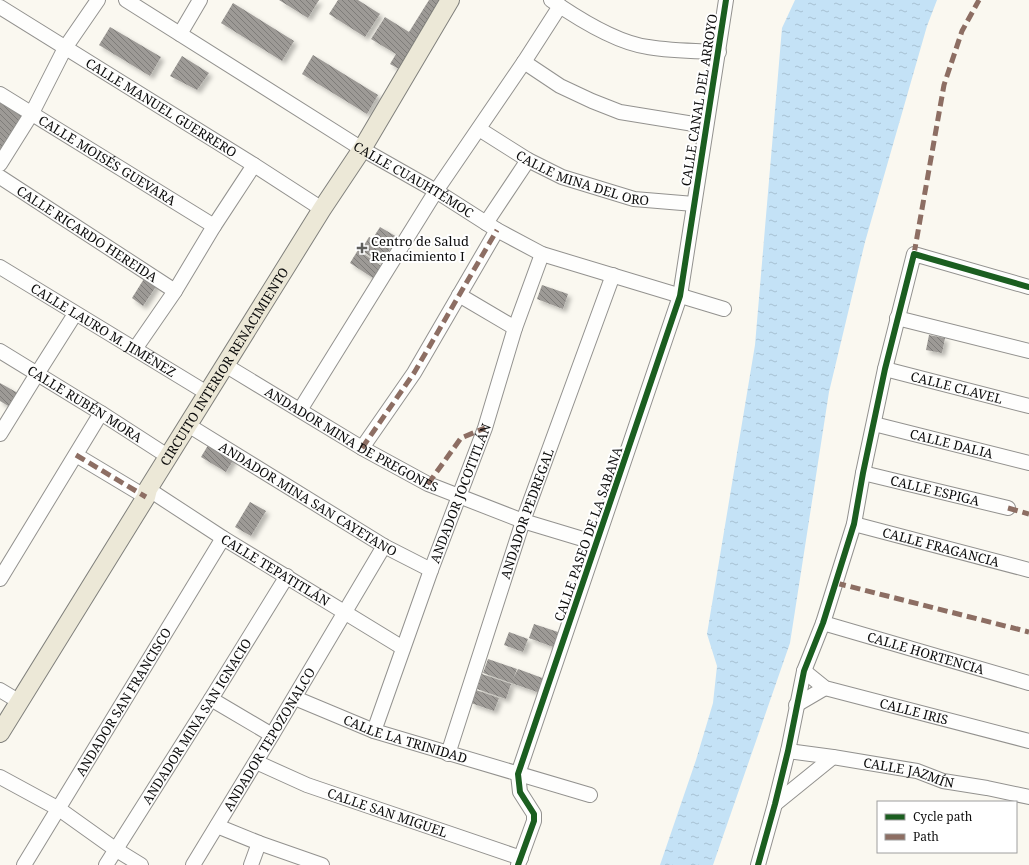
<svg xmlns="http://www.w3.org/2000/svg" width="1029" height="865" viewBox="0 0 1029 865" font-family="'Noto Serif',serif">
  <defs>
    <pattern id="water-ripples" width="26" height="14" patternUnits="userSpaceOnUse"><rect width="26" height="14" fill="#c4e2f6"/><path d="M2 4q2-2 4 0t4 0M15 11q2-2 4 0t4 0" fill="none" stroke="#a7c1d2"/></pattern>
    <pattern id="building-back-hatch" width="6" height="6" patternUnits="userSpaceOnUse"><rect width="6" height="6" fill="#9d9a96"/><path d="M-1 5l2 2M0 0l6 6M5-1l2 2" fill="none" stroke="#7e7c79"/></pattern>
    <filter id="shadow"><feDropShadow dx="3.5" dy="3.5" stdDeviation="2" flood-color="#0004"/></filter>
  </defs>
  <rect width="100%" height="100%" fill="#faf8f0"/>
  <polygon fill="url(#water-ripples)" points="795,0 937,0 927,26 865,242 829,392 790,643 713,865 660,865 696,760 713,703 717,666 707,634 755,345 782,28"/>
  <g fill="url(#building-back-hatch)" filter="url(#shadow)">
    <polygon points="279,0 319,0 308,18"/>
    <polygon points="338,0 358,0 380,14 365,37 329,14"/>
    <polygon points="429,0 441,0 399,69 390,64 396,54 371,39 385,17 409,32"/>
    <polygon points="233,3 294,41 282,61 221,23"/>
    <polygon points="110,27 161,57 150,76 99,45"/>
    <polygon points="313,55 378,95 367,114 302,74"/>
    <polygon points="182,56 209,73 197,90 170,76"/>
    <polygon points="0,96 27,113 0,155"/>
    <polygon points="380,227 397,237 390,248 373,238"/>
    <polygon points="369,237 390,249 381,263 361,250"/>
    <polygon points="358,250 384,268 376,280 350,263"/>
    <polygon points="147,274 159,282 143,306 132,298"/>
    <polygon points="542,285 568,294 563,309 537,299"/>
    <polygon points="929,335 945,338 942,353 926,350"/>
    <polygon points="0,383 23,396 15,410 0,401"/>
    <polygon points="210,442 235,457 226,472 201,457"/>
    <polygon points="250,502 266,511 251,536 235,527"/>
    <polygon points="534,624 561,633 556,648 529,638"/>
    <polygon points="509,632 528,639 523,652 504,645"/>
    <polygon points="488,659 517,669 513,679 518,669 545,679 540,693 483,673"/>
    <polygon points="482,674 511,684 506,699 477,689"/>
    <polygon points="476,690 499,698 494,711 471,703"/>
  </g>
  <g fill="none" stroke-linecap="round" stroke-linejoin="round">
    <g stroke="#93928f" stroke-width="16">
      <g id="minor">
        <path id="s1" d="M126 0 362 149 436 191 497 230 542 254 724 309"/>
        <path d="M551 0C577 18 617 43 648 47 671 51 695 51 719 52"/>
        <path id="s2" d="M0 7 254 165 322 209"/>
        <polyline points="180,34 200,0"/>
        <polyline points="524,62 560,86 592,101 620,112 706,126"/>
        <path id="s3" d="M0 94 214 226"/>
        <path id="s4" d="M479 129 528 160 562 177 634 199 694 204"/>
        <polyline points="0,164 32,113 65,48 98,0"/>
        <path id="s5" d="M0 177 175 291"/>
        <polyline points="486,223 528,160"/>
        <path id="s6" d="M0 267 207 393"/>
        <polyline points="459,295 515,328"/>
        <polyline points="897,318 1029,351"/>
        <polyline points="135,349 175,291 214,226 254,165"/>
        <path id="s7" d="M0 351 101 413 169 457"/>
        <path id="s8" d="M225 365 362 448 428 484 523 521 596 543"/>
        <path id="s9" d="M885 369 1029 406"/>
        <polyline points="300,410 436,191 524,62 560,6"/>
        <path id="s10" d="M874 424 1029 463"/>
        <path id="s11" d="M188 425 384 546 431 570"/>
        <polyline points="0,434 37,374 75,314"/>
        <polyline points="362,448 414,373 497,230"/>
        <polyline points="76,455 146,497"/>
        <path id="s12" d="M863 473 1008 508"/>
        <path id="s13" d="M148 489 223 538 403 648"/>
        <path id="s14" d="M854 524 1029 570"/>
        <polyline points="0,579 101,413"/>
        <path id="s15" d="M823 623 1029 683"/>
        <path id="s16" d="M804 671 825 688 1029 741"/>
        <polyline points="0,690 20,702"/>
        <path id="s17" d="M295 698 374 731 590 795"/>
        <polyline points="211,699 272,735"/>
        <polyline points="796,705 825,688"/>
        <path id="s18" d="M374 731 431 570 485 428 515 328 542 254"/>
        <path id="s19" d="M788 751 833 757 917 771 943 781 987 788 1029 797"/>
        <path id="s20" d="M448 754 523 521 613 275"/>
        <path id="s21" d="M256 762 307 785 521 858"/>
        <polyline points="0,777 59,809 115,849 141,865"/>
        <polyline points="775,804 833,757"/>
        <polyline points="217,826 259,843 322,865"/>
        <path id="s22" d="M24 865 223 538"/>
        <path id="s23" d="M106 865 211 699 287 576"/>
        <path id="s24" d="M193 865 272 735 384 546"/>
        <polyline points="251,865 259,843"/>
        <polyline points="518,865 534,821 534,814 520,792 518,774 680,296 726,0"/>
        <polyline points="758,865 775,804 788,751 804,671 823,623 854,524 863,473 885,369 914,254 1029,287"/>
      </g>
    </g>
    <g stroke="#80807c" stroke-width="20">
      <g id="major">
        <path id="s25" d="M0 733 146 497 148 489 322 209 362 149 450 0"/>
      </g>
    </g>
    <use href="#minor" stroke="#fefefd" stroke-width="14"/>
    <use href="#major" stroke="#ece8d7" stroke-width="18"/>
    <g stroke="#8d6e63" stroke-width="5" stroke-dasharray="10 5" stroke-linecap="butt">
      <polyline points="914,254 944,85 962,31 979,0"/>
      <polyline points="362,448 414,373 497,230"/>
      <polyline points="76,455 146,497"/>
      <polyline points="428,484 461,438 485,428"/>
      <polyline points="1008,508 1029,514"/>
      <polyline points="836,583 1029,632"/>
    </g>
    <g stroke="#fff" stroke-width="8">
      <g id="cycleway">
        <polyline points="518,865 534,821 534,814 520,792 518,774 680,296 726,0"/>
        <polyline points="758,865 775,804 788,751 804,671 823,623 854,524 863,473 885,369 914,254 1029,287"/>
      </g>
    </g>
    <use href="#cycleway" stroke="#1b5e20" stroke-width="6"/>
  </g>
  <path fill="#5f5f5c" stroke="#fff" stroke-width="1.5" d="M360 242h4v4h4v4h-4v4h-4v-4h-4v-4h4z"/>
  <g text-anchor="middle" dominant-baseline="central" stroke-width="4" stroke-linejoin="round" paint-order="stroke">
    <g font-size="13" fill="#0c0c0c" stroke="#fff">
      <text transform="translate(699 100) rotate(-81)">CALLE CANAL DEL ARROYO</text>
      <text stroke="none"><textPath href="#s2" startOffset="190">CALLE MANUEL GUERRERO</textPath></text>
      <text stroke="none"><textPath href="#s3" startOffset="126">CALLE MOISÉS GUEVARA</textPath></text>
      <text stroke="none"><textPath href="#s4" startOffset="116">CALLE MINA DEL ORO</textPath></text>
      <text stroke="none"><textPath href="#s1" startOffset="339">CALLE CUAUHTÉMOC</textPath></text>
      <text stroke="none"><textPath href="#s5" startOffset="104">CALLE RICARDO HEREIDA</textPath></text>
      <text stroke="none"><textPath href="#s6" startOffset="121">CALLE LAURO M. JIMÉNEZ</textPath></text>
      <text stroke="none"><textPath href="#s25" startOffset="430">CIRCUITO INTERIOR RENACIMIENTO</textPath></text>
      <text stroke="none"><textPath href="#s9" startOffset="74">CALLE CLAVEL</textPath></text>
      <text stroke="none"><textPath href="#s7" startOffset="100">CALLE RUBÉN MORA</textPath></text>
      <text stroke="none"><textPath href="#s8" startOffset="147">ANDADOR MINA DE PREGONES</textPath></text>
      <text stroke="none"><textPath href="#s10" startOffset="80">CALLE DALIA</textPath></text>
      <text stroke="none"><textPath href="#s12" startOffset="74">CALLE ESPIGA</textPath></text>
      <text stroke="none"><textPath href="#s18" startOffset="253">ANDADOR JOCOTITLÁN</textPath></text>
      <text stroke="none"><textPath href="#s11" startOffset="141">ANDADOR MINA SAN CAYETANO</textPath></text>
      <text stroke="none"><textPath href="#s20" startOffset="253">ANDADOR PEDREGAL</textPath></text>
      <text transform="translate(588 534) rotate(-71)">CALLE PASEO DE LA SABANA</text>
      <text stroke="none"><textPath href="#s14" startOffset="90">CALLE FRAGANCIA</textPath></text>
      <text stroke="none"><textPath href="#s13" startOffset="151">CALLE TEPATITLÁN</textPath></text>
      <text stroke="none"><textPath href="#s15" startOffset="107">CALLE HORTENCIA</textPath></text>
      <text stroke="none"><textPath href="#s22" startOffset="191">ANDADOR SAN FRANCISCO</textPath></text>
      <text stroke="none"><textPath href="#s16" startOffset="119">CALLE IRIS</textPath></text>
      <text stroke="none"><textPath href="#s23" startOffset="170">ANDADOR MINA SAN IGNACIO</textPath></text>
      <text stroke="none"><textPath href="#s17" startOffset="118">CALLE LA TRINIDAD</textPath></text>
      <text stroke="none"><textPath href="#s24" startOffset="147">ANDADOR TEPOZONALCO</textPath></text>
      <text stroke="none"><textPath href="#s19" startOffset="123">CALLE JAZMÍN</textPath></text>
      <text stroke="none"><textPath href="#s21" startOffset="141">CALLE SAN MIGUEL</textPath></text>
    </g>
    <g font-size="13" fill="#0c0c0c" stroke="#fff" text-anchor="start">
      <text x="371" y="241">Centro de Salud<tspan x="371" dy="15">Renacimiento I</tspan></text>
    </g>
  </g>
  <rect x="877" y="801" width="140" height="52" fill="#ffffff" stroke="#9e9e9e"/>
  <rect x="885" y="814" width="20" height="6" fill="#1b5e20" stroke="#9e9e9e"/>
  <text x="913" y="821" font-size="12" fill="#0c0c0c">Cycle path</text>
  <rect x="885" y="834" width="20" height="6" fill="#8d6e63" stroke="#9e9e9e"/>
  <text x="913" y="841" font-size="12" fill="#0c0c0c">Path</text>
</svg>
